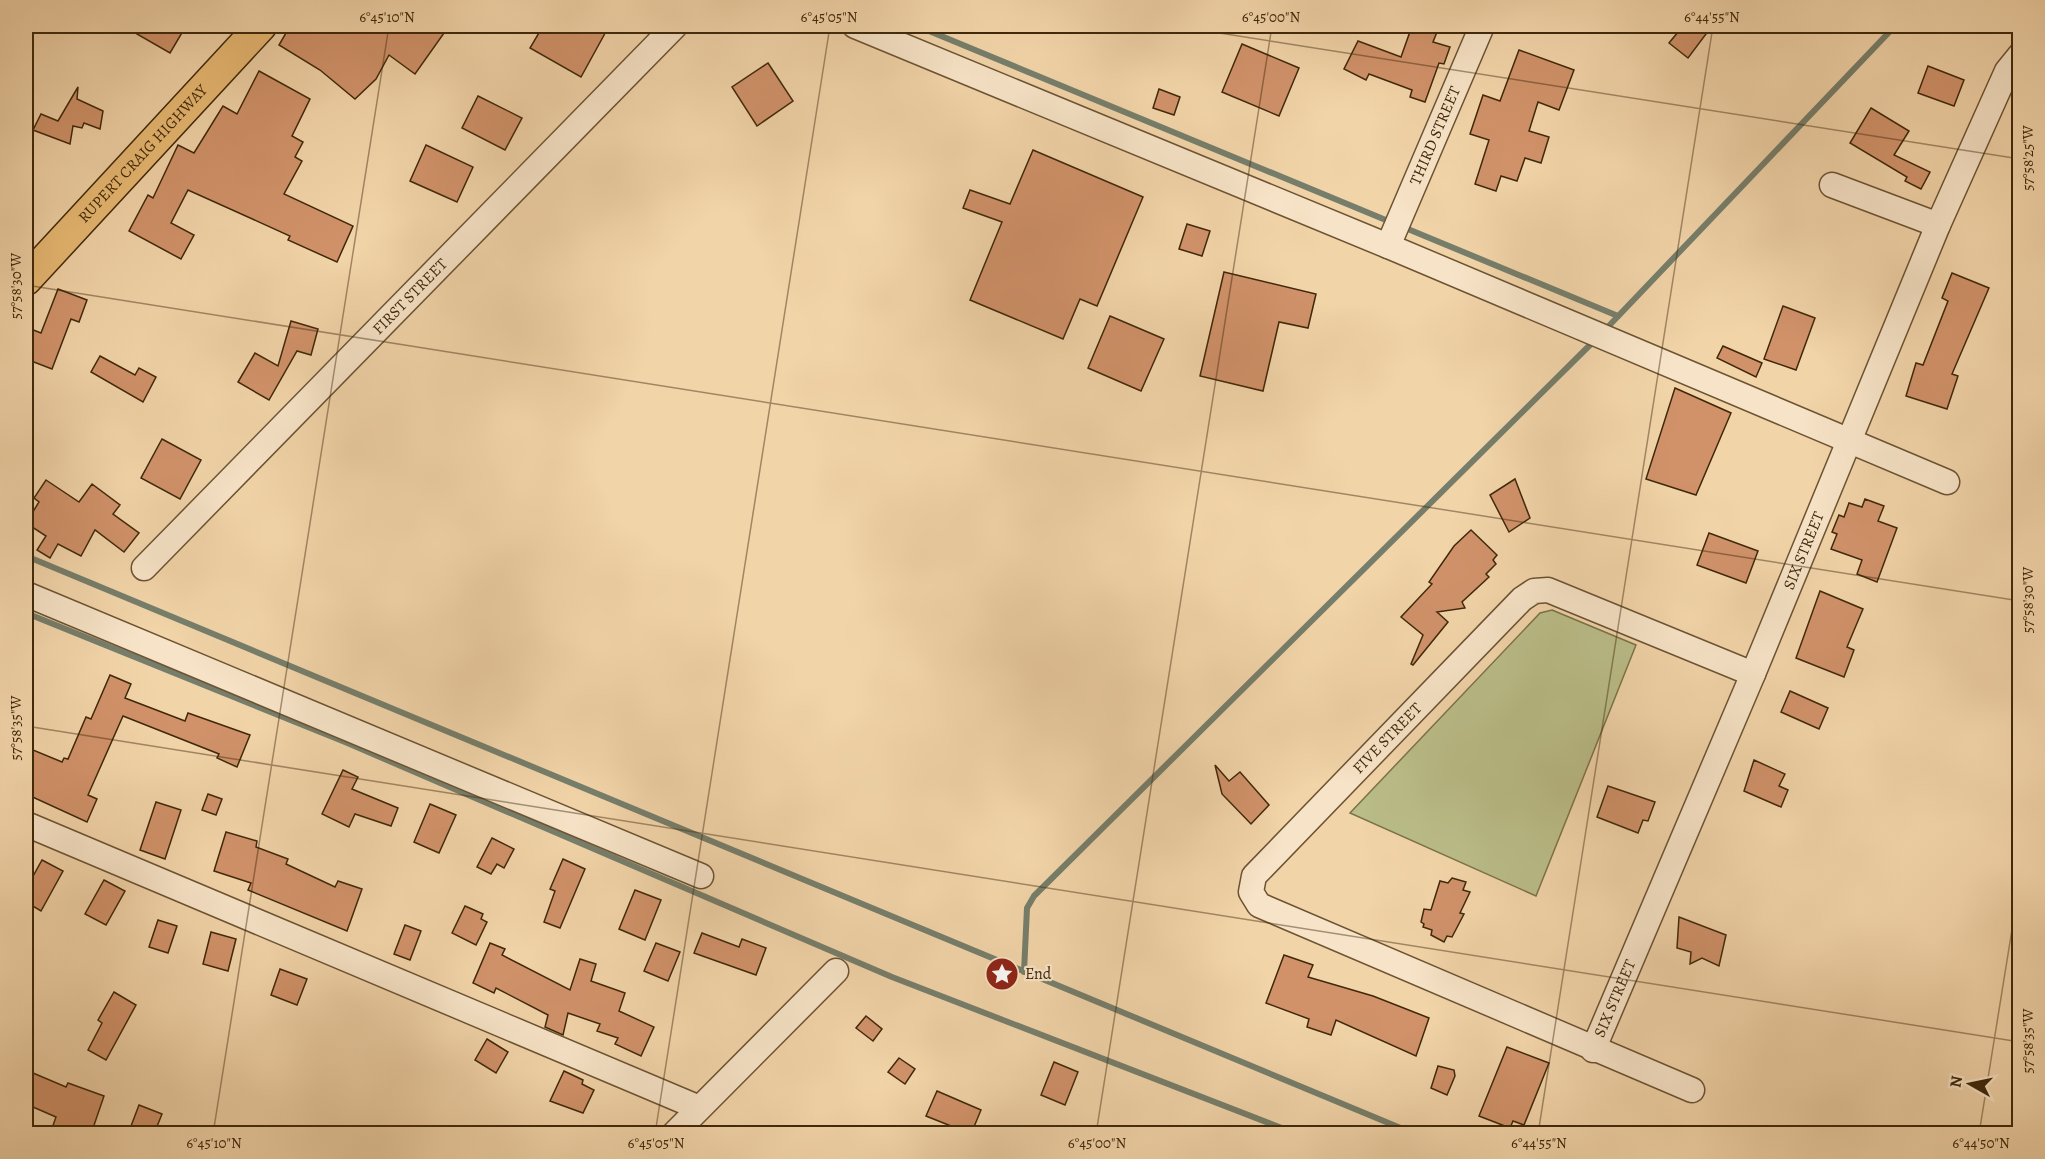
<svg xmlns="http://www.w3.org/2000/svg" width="2045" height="1159" viewBox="0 0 2045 1159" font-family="Alegreya,serif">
  <rect width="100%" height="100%" fill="#f2d4a9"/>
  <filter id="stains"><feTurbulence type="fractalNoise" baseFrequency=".00333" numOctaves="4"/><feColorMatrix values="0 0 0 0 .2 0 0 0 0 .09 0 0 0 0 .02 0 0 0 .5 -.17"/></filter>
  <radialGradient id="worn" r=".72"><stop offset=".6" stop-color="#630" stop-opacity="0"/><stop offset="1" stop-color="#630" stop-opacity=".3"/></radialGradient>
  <polygon fill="#babd88" stroke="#7c7249" stroke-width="1.5" points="1552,610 1636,645 1536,896 1350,813 1540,613"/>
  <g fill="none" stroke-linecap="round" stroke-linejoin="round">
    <g stroke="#767e6b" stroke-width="6">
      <polyline points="917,26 1393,223"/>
      <polyline points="1403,227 1618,316"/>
      <polyline points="1603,332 1895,26"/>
      <polyline points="26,556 1415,1134"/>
      <polyline points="26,613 345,742 892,977 1297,1134"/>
      <polyline points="1024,972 1027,908 1034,896 1596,339"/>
    </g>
  </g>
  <g fill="#d1926a" stroke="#3f280a" stroke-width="1.5">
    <polygon points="123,26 186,26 170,53"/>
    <polygon points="290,26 449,26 415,74 389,55 376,79 355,99 320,70 279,45"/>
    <polygon points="543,26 609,26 581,77 530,48"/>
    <polygon points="1412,26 1437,32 1433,42 1450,47 1444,64 1439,63 1425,102 1410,97 1412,90 1369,74 1366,80 1344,69 1358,41 1401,57"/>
    <polygon points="1683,26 1712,26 1688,58 1669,43"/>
    <polygon points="1242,44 1299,68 1279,116 1222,92"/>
    <polygon points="1519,50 1574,70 1559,110 1538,102 1529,131 1549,137 1541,163 1525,158 1517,181 1501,176 1496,191 1475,184 1489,140 1470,134 1483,95 1500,101"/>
    <polygon points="768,63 793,101 757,126 732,87"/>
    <polygon points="1928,66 1964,80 1954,106 1918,93"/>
    <polygon points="259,71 310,99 292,136 303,142 295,157 302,161 284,194 353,226 337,262 288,240 290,236 188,190 171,223 194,235 181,259 129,231 148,195 153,198 178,145 194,153 223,106 237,114"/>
    <polygon points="78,87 77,99 103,111 100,129 84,123 82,128 73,126 70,144 33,130 41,114 58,121"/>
    <polygon points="1159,89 1180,97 1174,115 1153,108"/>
    <polygon points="478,96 522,118 505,150 462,128"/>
    <polygon points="1871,108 1909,131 1894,155 1930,172 1921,189 1905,181 1907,177 1850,143"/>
    <polygon points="426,145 473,167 457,202 410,181"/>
    <polygon points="1033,150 1143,197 1097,306 1080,299 1063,339 970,300 1002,222 963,208 970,190 1010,204"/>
    <polygon points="1187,224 1210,231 1202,256 1179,249"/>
    <polygon points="1224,272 1316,294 1308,328 1279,322 1263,391 1200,376"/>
    <polygon points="1952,273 1989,288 1952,374 1958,376 1947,409 1906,396 1916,363 1923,365 1948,301 1942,298"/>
    <polygon points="58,289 87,300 79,322 71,319 52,369 26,359 26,327 41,333"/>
    <polygon points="1783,306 1815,318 1796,370 1764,359"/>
    <polygon points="1110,316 1164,339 1141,391 1088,368"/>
    <polygon points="291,321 318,329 311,355 297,351 269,400 238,382 255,353 278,366"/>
    <polygon points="1723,346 1762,363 1756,377 1717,358"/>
    <polygon points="100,356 135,375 139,368 156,377 143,402 91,372"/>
    <polygon points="1675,388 1731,413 1696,495 1646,479"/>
    <polygon points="162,439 201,460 180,499 141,478"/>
    <polygon points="1515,479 1530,518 1509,532 1490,495"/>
    <polygon points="46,480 79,502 92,484 120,505 113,514 139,533 124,552 95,530 81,556 58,544 50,558 37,550 46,536 26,523 39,502 34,498"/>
    <polygon points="1865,499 1884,506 1878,521 1897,528 1877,582 1857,574 1862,560 1831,549 1837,534 1832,532 1839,515 1844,517 1849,503 1862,507"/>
    <polygon points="1471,530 1497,555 1493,560 1496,564 1486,574 1489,577 1462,602 1465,608 1437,612 1448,622 1413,665 1411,664 1423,635 1401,617 1432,584 1429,582 1454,546"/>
    <polygon points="1709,533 1758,551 1746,583 1697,565"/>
    <polygon points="1820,591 1863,609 1847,647 1854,650 1844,677 1796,658"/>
    <polygon points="110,675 131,684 125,698 185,721 188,713 250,735 237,767 217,758 219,754 123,716 88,795 97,799 87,822 26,794 26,747 62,762 64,758 68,759 86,717 91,719"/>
    <polygon points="1790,691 1828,708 1819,729 1781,712"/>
    <polygon points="1754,760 1785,774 1779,786 1788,790 1781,807 1744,791"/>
    <polygon points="1215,765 1229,781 1240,772 1269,805 1251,824 1222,794"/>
    <polygon points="343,770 358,777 352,789 398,808 391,826 355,814 349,827 322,814"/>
    <polygon points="1608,786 1655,802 1648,821 1643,820 1638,833 1597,817"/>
    <polygon points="208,794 222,799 216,815 202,810"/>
    <polygon points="156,802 181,810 165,859 140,850"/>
    <polygon points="430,804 456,815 439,853 414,842"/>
    <polygon points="226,832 257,841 256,847 288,859 286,864 335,887 338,881 362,889 347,931 248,890 251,883 214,871"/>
    <polygon points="492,838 514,849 504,868 497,864 491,874 477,867"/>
    <polygon points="563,859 585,869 560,928 544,922 555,891 550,889"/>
    <polygon points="42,860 63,871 41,911 26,902 26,889"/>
    <polygon points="1452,878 1466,882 1463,890 1470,892 1460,913 1464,914 1452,937 1447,936 1444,942 1431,935 1432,930 1423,927 1424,924 1421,922 1424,909 1431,910 1440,881 1448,883"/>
    <polygon points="104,880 125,891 106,925 85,914"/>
    <polygon points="635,890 661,900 645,940 619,929"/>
    <polygon points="465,906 483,914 481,919 487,922 476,945 452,933"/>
    <polygon points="1679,917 1726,935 1719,966 1702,958 1690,964 1691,952 1677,948"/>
    <polygon points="158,920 177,926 168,953 149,947"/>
    <polygon points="405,925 421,931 410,960 394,954"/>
    <polygon points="211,932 236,939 228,971 203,964"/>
    <polygon points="702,933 739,947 742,939 766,948 756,975 694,953"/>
    <polygon points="490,943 505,949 502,955 570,990 580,959 596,964 591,981 625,993 619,1011 654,1027 641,1056 615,1044 618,1038 597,1031 600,1024 568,1013 563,1035 545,1027 548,1015 496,988 494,993 473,983"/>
    <polygon points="656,943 680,952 668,981 644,971"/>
    <polygon points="1284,955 1313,965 1308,977 1373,996 1429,1018 1416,1056 1336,1020 1331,1035 1307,1027 1309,1019 1266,1003"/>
    <polygon points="280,969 307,979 297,1005 271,995"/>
    <polygon points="114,992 136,1005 106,1060 88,1050 102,1023 98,1020"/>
    <polygon points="866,1016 882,1029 873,1041 856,1028"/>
    <polygon points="487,1039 508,1052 496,1073 475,1060"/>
    <polygon points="1507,1047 1549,1063 1524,1125 1513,1121 1510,1128 1479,1116"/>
    <polygon points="899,1058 915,1069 905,1084 888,1072"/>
    <polygon points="1054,1062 1078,1072 1065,1105 1041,1095"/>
    <polygon points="1438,1066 1454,1070 1455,1076 1447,1095 1431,1088"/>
    <polygon points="564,1071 583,1080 582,1084 594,1090 583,1113 550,1101"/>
    <polygon points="33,1073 66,1087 68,1083 104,1096 91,1134 50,1134 56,1117 26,1104 26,1092"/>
    <polygon points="937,1091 981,1110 971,1134 926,1116"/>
    <polygon points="139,1105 162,1114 154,1134 128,1134"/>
  </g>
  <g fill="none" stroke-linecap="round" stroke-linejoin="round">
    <g stroke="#6c5332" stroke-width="27">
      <g id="minor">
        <polyline points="855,26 1388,246 1947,482"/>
        <polyline points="1832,185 1938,225"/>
        <path id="s1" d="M1388 246 1482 26"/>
        <path id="s2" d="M144 568 675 26"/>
        <polyline points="26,594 701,876"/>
        <polyline points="26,824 697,1107"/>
        <path id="s3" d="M1593 1050 1753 674 1938 225 2007 71 2020 55"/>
        <path id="s4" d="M1692 1090 1259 905 1251 892 1254 876 1522 599 1534 591 1548 590 1753 674"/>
        <polyline points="674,1134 836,971"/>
      </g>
    </g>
    <g stroke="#3f280a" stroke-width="33">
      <g id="major">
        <path id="s5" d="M26 280 261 26"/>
      </g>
    </g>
    <use href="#minor" stroke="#f7e3c7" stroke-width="24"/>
    <use href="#major" stroke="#e9ba74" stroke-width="30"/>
  </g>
  <path fill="none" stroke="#3f280a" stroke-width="1.5" stroke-opacity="0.45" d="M1175 26 2020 159M26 285 2020 601M26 726 2020 1042M213 1134 389 26M655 1134 830 26M1096 1134 1272 26M1538 1134 1713 26M1979 1134 2020 880"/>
  <defs>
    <g id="sight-disc" transform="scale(1.725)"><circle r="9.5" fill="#8f2418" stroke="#f7e3c7"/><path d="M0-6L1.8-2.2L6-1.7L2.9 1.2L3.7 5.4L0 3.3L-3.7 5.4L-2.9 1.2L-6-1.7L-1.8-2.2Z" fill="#fff"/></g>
  </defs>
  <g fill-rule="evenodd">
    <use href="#sight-disc" x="1002" y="974"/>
  </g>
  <g text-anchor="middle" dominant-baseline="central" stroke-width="4.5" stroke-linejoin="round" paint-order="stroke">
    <g font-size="16" fill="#3f280a" stroke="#f7e3c7">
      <text stroke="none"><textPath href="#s1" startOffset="120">THIRD STREET</textPath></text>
      <text stroke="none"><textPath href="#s5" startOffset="172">RUPERT CRAIG HIGHWAY</textPath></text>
      <text stroke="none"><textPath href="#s2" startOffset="380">FIRST STREET</textPath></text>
      <text stroke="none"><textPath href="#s3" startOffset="542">SIX STREET</textPath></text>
      <text stroke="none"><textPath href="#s4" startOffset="694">FIVE STREET</textPath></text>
      <text stroke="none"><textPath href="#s3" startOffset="56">SIX STREET</textPath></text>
    </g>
    <g font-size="16" fill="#3f280a" stroke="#f7e3c7" text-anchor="start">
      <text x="1025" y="974">End</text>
    </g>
  </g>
  <rect width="2045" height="1159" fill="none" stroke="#f2d4a9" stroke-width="66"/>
  <g transform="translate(1970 1084) rotate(279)" stroke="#f7e3c7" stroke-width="4.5" paint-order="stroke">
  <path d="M0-4.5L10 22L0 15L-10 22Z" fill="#3f280a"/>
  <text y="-9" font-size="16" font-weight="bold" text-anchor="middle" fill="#3f280a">N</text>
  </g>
  <rect x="33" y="33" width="1979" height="1093" fill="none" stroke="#3f280a" stroke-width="2"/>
  <g font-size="15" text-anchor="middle" fill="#3f280a">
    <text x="387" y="22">6°45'10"N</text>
    <text x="829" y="22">6°45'05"N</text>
    <text x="1271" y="22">6°45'00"N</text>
    <text x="1712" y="22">6°44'55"N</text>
    <text transform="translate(2028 158) rotate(-90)" y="5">57°58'25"W</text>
    <text transform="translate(16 286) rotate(-90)" y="5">57°58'30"W</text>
    <text transform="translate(2028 600) rotate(-90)" y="5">57°58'30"W</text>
    <text transform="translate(16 728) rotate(-90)" y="5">57°58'35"W</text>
    <text transform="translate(2028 1041) rotate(-90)" y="5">57°58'35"W</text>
    <text x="214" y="1148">6°45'10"N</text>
    <text x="656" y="1148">6°45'05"N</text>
    <text x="1097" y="1148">6°45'00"N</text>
    <text x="1539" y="1148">6°44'55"N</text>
    <text x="1981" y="1148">6°44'50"N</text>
  </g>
  <rect width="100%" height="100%" filter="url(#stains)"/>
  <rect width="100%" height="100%" fill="url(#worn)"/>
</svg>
